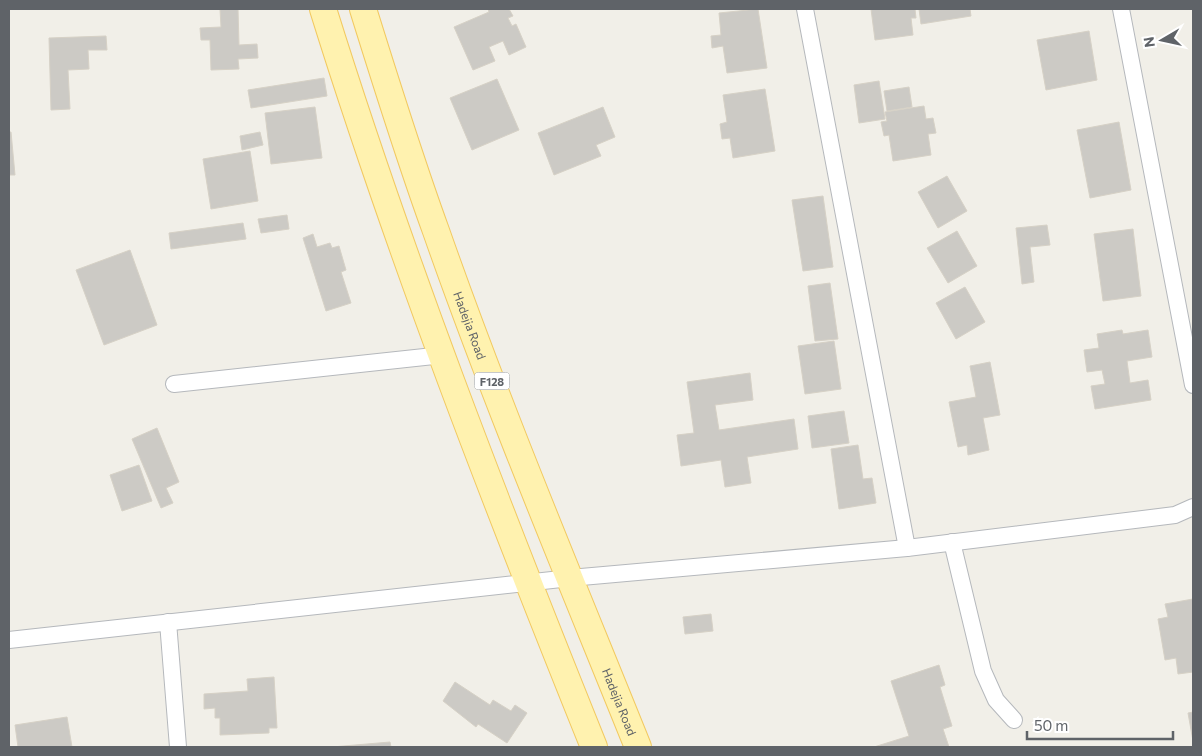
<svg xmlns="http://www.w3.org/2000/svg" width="1202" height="756" viewBox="0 0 1202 756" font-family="Commissioner,sans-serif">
  <rect width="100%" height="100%" fill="#f1efe8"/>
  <g fill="#cccac5" stroke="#d6d1c6">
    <polygon points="220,9 238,9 239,45 257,44 258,58 238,59 239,69 211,70 210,40 201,40 200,28 221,27"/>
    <polygon points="488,9 509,9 513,16 508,18 512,26 516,24 526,47 509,55 503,41 489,47 495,61 473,70 454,27 489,12"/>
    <polygon points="758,9 767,68 727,73 723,46 712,48 711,36 721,35 719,13"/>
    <polygon points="871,9 915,9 916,18 911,18 913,35 875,40"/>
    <polygon points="919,9 970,9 971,16 921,24"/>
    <polygon points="1089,31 1097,80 1046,90 1037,40"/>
    <polygon points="106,36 107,50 88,50 89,69 68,70 70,109 51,110 49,38"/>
    <polygon points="324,78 327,96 251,108 248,90"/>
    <polygon points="497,79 519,130 472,150 450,98"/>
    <polygon points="879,81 885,119 859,123 854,85"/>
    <polygon points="909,87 912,107 887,111 884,91"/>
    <polygon points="765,89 775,151 733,158 730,138 722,139 720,124 727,122 723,95"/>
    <polygon points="924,106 926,119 933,118 936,133 928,134 931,155 893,161 889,135 884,136 881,122 887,121 885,112"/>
    <polygon points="315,107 322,158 271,164 265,113"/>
    <polygon points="603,107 615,137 596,145 601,156 554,175 538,133"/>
    <polygon points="1119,122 1131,190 1090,198 1077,130"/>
    <polygon points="9,132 11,132 15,175 9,175"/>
    <polygon points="260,132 263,145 242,150 240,136"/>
    <polygon points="250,151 258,201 211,209 203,159"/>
    <polygon points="947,176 967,211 938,228 918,192"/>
    <polygon points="823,196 833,267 803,271 792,200"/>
    <polygon points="287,215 289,229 261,233 258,219"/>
    <polygon points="243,223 246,239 171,249 169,233"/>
    <polygon points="1047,225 1050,245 1030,247 1034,282 1022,284 1016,228"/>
    <polygon points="1133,229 1141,296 1103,301 1094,234"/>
    <polygon points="957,231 977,266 948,283 927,248"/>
    <polygon points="313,234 317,247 330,243 332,248 339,246 346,270 341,272 351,303 326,311 303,238"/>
    <polygon points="130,250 157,325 104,345 76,270"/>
    <polygon points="830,283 838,339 815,341 808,286"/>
    <polygon points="965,287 985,322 956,339 936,303"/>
    <polygon points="1122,330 1123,334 1148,330 1152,357 1127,361 1130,383 1148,380 1151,400 1095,409 1091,386 1105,384 1102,370 1087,372 1084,350 1099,348 1097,334"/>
    <polygon points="834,341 841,389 805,394 798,346"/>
    <polygon points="990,362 1000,415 983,418 989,450 968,455 967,445 958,447 949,402 976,397 970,366"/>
    <polygon points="750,373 753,400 715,405 719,430 794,419 798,449 747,457 751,483 725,487 721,460 681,466 677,435 694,433 687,382"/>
    <polygon points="844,411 849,443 812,448 808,416"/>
    <polygon points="157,428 179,482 166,488 173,503 161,508 132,439"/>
    <polygon points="858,445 863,479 872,478 876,503 839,509 831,449"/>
    <polygon points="139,465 152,501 122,511 110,475"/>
    <polygon points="1193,599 1193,672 1178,674 1176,658 1165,660 1158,619 1168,617 1165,604"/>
    <polygon points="711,614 713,631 685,634 683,617"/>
    <polygon points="939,665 945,685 940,687 952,726 943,729 949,747 874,747 909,736 891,681"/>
    <polygon points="274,677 277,728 269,728 269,733 220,735 220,718 215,718 215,708 204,709 204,694 248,691 247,679"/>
    <polygon points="455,682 490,705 493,700 511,711 515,705 527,713 507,743 478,724 476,727 443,701"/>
    <polygon points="1193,712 1193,741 1188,713"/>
    <polygon points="67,717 72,747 18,747 15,725"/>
    <polygon points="390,742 391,747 332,747"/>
  </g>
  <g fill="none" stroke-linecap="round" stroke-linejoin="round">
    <g stroke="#b5b8bc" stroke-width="18">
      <g id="minor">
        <polyline points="805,9 907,548"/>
        <polyline points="1121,9 1193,385"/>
        <polyline points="174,384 443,355"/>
        <polyline points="952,542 983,671 996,700 1014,720"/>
        <polyline points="168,622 178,747"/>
        <polyline points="9,640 570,578 907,548 1175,515 1193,507"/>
      </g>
    </g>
    <g stroke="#f2c960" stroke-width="28">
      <g id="primary">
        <path d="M323 9C401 259 496 504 594 747"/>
        <path id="s1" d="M363 9C386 83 409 157 436 231 497 405 569 576 638 747"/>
      </g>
    </g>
    <use href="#minor" stroke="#fff" stroke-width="16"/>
    <use href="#primary" stroke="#fff2af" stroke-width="26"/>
  </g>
  <g text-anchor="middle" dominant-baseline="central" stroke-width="5" stroke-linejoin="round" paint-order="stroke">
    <rect fill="#fff" stroke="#8f9295" stroke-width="1" x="474.5" y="372.5" width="35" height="17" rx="4"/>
    <g font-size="11" font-weight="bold" fill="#5f6368">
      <text x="492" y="381">F128</text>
    </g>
    <g font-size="12" fill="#5f6368" stroke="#fff">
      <text stroke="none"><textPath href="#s1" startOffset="334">Hadejia Road</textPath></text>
      <text stroke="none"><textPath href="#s1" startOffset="739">Hadejia Road</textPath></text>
    </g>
  </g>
  <rect width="1202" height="756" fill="none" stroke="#5f6368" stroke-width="20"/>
  <g transform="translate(1162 40) rotate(261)" stroke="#ffffff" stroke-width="4" paint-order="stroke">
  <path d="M0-4L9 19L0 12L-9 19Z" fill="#5f6368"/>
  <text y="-8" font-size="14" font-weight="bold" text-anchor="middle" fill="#5f6368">N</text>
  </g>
  <path d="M1027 731v8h146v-8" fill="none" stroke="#5f6368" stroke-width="2.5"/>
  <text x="1034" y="731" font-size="15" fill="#5f6368" stroke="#ffffff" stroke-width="4" paint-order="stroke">50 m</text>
</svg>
